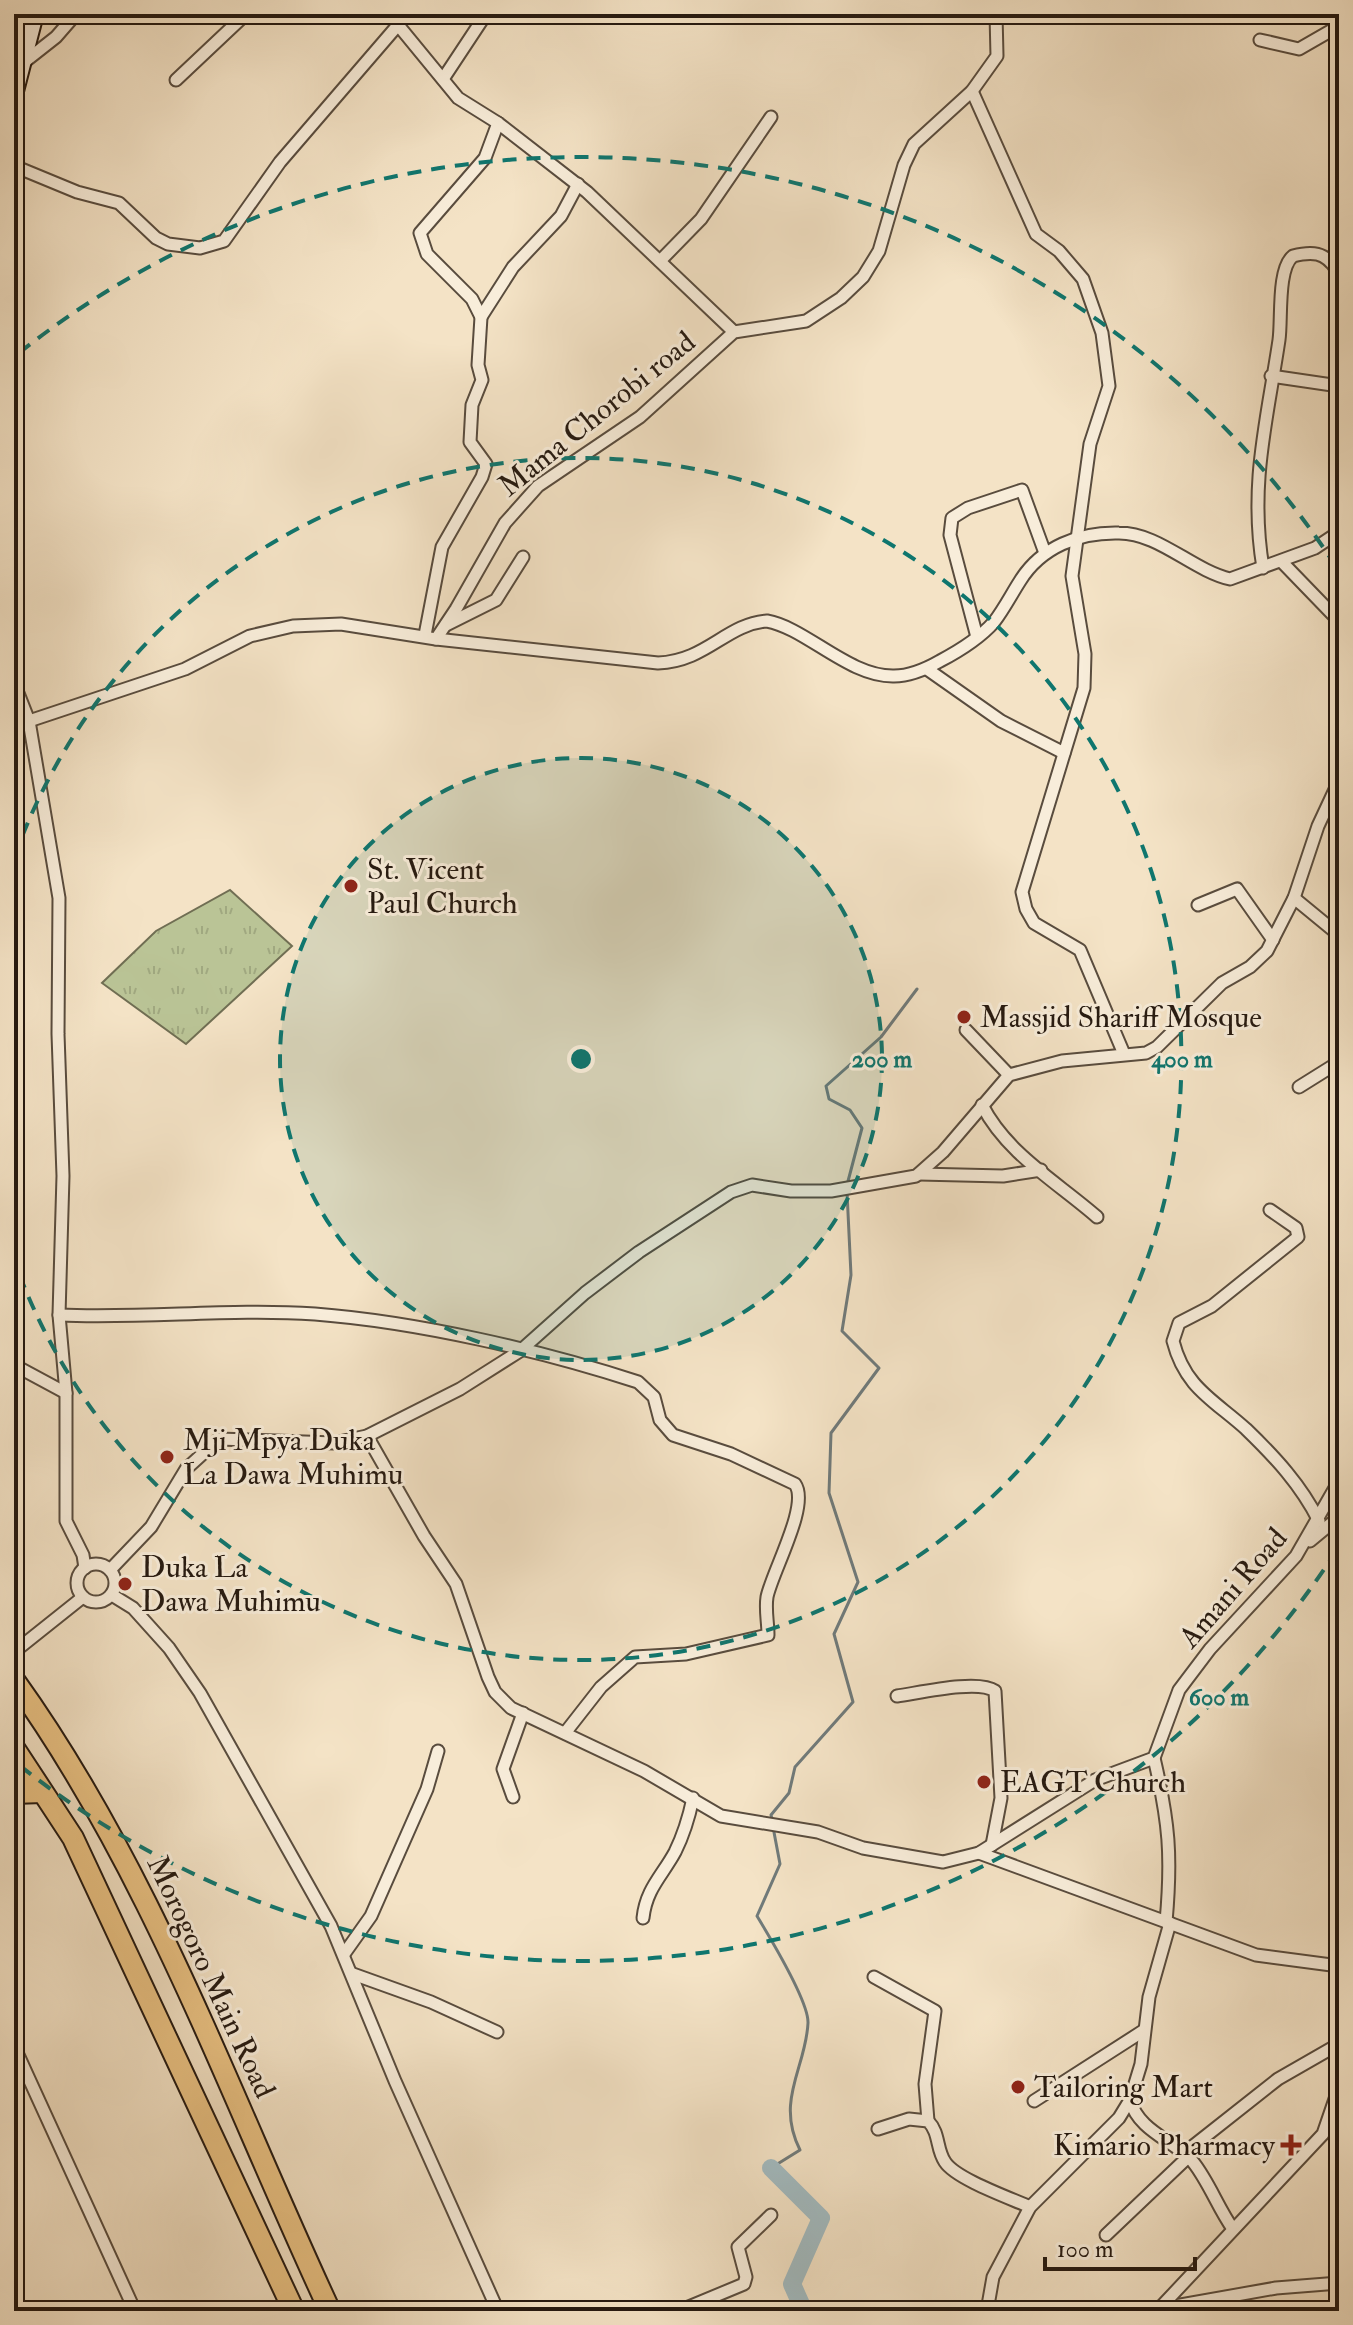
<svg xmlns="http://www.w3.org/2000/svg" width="1353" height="2325" viewBox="0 0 1353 2325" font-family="'IM FELL Double Pica',serif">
  <defs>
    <pattern id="park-tufts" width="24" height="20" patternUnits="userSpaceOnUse" patternTransform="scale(2)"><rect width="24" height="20" fill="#bac496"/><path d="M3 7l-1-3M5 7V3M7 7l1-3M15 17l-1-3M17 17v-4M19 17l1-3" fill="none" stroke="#a0a880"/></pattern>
  </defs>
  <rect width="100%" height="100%" fill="#f4e3c6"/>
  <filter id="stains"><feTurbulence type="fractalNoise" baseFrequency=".0025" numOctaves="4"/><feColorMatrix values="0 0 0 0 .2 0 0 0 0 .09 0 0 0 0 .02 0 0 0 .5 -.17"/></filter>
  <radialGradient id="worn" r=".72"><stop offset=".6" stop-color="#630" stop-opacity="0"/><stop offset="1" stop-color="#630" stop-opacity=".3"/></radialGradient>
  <polygon fill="url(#park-tufts)" stroke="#706e53" stroke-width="2" points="230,890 292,946 186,1044 102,983 156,931"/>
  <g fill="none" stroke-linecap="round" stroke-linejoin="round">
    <g stroke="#707a7a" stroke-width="3">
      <polyline points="847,1185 862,1128 850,1110 829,1099 826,1086 881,1037 917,989"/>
      <polyline points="772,1819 771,1815 789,1793 795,1767 853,1702 834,1634 858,1582 829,1493 831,1433 879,1368 842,1331 851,1275 847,1192"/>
      <path d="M771 2168 800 2150C775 2100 806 2068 808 2023 809 2001 769 1936 757 1916L780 1864 773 1827"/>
    </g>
    <polyline stroke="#a2bbc1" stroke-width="18" points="771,2168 821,2218 792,2284 804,2311"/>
    <g stroke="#594c3e" stroke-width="15">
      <g id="street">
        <polyline points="389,14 458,98 498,123 587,192 734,332"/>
        <polyline points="1260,40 1299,49 1339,26"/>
        <polyline points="23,63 56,37 76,14"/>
        <polyline points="443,79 486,14"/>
        <polyline points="176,80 246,14"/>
        <polyline points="972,91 1036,234 1059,251 1083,279 1102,333 1109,386 1090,444 1072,576 1085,654 1084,688 1022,892 1026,909 1034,923 1080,950 1124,1054"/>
        <polyline points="14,166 77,192 119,203 156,238 168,244 200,248 224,241 280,162 398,25"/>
        <polyline points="660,261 701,219 771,117"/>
        <polyline points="481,317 513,267 561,216 578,184"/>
        <polyline points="1271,376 1339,386"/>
        <polyline points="1281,561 1339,621"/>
        <path d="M1263 568C1249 484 1267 421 1279 340 1282 319 1277 269 1293 256 1312 251 1325 252 1336 269"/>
        <polyline points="446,625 496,600 523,557"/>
        <polyline points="425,635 442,547 482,477 486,464 470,442 472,405 482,380 478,365 481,317 472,299 427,254 420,233 485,158 498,123"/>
        <polyline points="977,637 950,535 952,518 968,508 1022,490 1045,553"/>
        <polyline points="436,639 456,609 505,523 538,486 640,417 734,332 806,321 841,298 863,277 879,251 904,165 914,144 972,91 997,56 996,14"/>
        <polyline points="927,669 1001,721 1064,753"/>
        <polyline points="14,683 29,721 59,898 58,1034 63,1176 59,1315 66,1393 66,1521 83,1555 85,1568"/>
        <path d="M29 721 185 669 250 636 293 626 341 624 436 639 658 663C707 661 726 624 767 621 806 628 849 677 894 676 910 676 926 669 940 661 959 651 979 639 994 622 1004 609 1011 595 1020 581 1041 547 1079 532 1119 533 1159 533 1192 570 1230 579L1315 548 1339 532"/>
        <polyline points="1294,898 1339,935"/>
        <polyline points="1198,905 1237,889 1273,940"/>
        <polyline points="966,1030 1009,1075"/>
        <polyline points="1299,1087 1339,1062"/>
        <path d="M982 1105C1007 1154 1057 1182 1097 1217"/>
        <polyline points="919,1174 1003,1176 1041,1170"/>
        <path d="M1270 1210 1296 1228 1298 1237 1212 1306 1179 1323 1173 1341C1185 1388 1214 1400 1246 1429 1275 1457 1301 1485 1319 1521"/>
        <path d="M59 1315C145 1319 230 1308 315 1314 417 1322 540 1350 638 1382L654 1397 660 1420 673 1435 731 1454 795 1484C810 1505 772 1572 767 1597 765 1610 768 1622 768 1635L686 1654 635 1657 601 1687 565 1733"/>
        <polyline points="14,1365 66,1393"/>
        <polyline points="367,1436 424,1536 456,1584 488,1677 495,1692 511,1708 644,1771 721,1816 818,1832 863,1848 943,1862 979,1853 1095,1780 1154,1758 1179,1690 1210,1649 1296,1556 1339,1481"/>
        <polyline points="1310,1541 1339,1517"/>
        <circle cx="96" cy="1583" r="19"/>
        <polyline points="110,1570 151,1527 186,1469 219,1439 334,1443 367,1436 460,1389 520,1351 585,1293 639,1252 731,1192 752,1185 791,1191 831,1191 916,1176 943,1152 1009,1075 1062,1061 1146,1053 1157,1047 1222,983 1250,967 1267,951 1294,898 1318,826 1339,781"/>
        <polyline points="112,1595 133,1608 169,1648 200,1693 331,1926 395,2081 498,2311"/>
        <polyline points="14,1652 83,1597"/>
        <path d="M897 1696C919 1693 978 1679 995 1691L1001 1798 992 1845"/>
        <path d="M1154 1758C1169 1822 1172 1856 1166 1922"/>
        <polyline points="513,1797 503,1769 523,1713"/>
        <polyline points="979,1853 1256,1955 1339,1966"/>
        <path d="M643 1918C646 1889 662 1876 675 1852 684 1834 689 1817 693 1798"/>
        <polyline points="344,1954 371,1916 427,1789 438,1751"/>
        <polyline points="353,1974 431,2002 497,2032"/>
        <polyline points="874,1977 935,2011 925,2084 928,2121"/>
        <polyline points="14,2046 135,2311"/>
        <path d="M1130 2100C1139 2132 1174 2140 1193 2162 1209 2182 1218 2208 1233 2229"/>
        <polyline points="1034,2101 1143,2031"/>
        <path d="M878 2129 909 2119 928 2121C940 2133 936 2149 945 2162 956 2179 1010 2198 1030 2207"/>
        <polyline points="1183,2154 1278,2079 1339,2044"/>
        <polyline points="1106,2235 1187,2158"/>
        <polyline points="1158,2309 1276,2288 1339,2283"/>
        <polyline points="1159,2309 1323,2134 1335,2099"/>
        <polyline points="679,2311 744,2284 746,2277 738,2247 771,2215"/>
        <polyline points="987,2311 993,2277 1030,2207 1119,2118 1130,2100 1141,2064 1149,1997 1170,1923"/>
      </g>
    </g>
    <g stroke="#251910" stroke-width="20">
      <polyline id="secondary" points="14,95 35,14"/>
    </g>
    <g stroke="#251910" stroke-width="24">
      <g id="highway">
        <path d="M14 1680C152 1872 231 2099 330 2311"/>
        <polyline points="14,1748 73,1838 294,2311"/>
        <polyline points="14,1793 42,1792"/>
      </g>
    </g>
    <use href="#street" stroke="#f8edda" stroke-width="11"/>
    <use href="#secondary" stroke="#f8edda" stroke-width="16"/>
    <use href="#highway" stroke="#eac283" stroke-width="20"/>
  </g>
  <circle cx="581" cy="1059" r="301" fill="#0f766e" fill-opacity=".12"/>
  <g fill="none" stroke="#0f766e" stroke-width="4" stroke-dasharray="14 10">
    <circle cx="581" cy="1059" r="301"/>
    <path d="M14 858A601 601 0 1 1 14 1260"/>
    <path d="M1337 1550A902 902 0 0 1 19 1765M19 353A902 902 0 0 1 1337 568"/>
  </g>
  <g fill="#8f2418" stroke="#f8edda" stroke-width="3">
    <circle cx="351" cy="886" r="8"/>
    <circle cx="964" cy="1017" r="8"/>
    <circle cx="167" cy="1457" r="8"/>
    <circle cx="125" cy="1584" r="8"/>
    <circle cx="984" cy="1782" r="8"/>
    <circle cx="1018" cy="2087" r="8"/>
    <path d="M1287 2133h8v8h8v8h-8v8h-8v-8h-8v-8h8z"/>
  </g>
  <g text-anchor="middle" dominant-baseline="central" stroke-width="6" stroke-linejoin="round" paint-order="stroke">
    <g font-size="30" fill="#251910" stroke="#f8edda">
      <text transform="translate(597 414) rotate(-39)">Mama Chorobi road</text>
      <text transform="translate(1233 1588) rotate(-49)">Amani Road</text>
      <text transform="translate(211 1977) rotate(65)">Morogoro Main Road</text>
    </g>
    <g font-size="30" fill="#251910" stroke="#f8edda" text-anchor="start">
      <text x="367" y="869">St. Vicent<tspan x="367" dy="34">Paul Church</tspan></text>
      <text x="980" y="1017">Massjid Shariff Mosque</text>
      <text x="183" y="1440">Mji Mpya Duka<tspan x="183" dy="34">La Dawa Muhimu</tspan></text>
      <text x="141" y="1567">Duka La<tspan x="141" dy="34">Dawa Muhimu</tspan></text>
      <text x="1000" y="1782">EAGT Church</text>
      <text x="1034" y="2087">Tailoring Mart</text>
      <text x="1275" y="2145" text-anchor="end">Kimario Pharmacy</text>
    </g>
  </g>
  <circle cx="581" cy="1059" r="12" fill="#0f766e" stroke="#f8edda" stroke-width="4"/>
  <g font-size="24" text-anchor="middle" font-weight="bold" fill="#0f766e" stroke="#f8edda" stroke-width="6" stroke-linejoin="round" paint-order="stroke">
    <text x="882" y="1067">200 m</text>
    <text x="1182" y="1067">400 m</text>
    <text x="1219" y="1705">600 m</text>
  </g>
  <rect width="1353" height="2325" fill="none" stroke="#f4e3c6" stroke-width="48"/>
  <rect x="16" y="16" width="1321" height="2293" fill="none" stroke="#251910" stroke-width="4"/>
  <rect x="24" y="24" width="1305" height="2277" fill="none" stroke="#251910" stroke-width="2"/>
  <path d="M1045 2257v12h150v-12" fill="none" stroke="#251910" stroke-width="4"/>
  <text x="1057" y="2257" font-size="24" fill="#251910" stroke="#f8edda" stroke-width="6" paint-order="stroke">100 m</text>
  <rect width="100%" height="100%" filter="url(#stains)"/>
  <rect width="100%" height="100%" fill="url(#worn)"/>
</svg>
